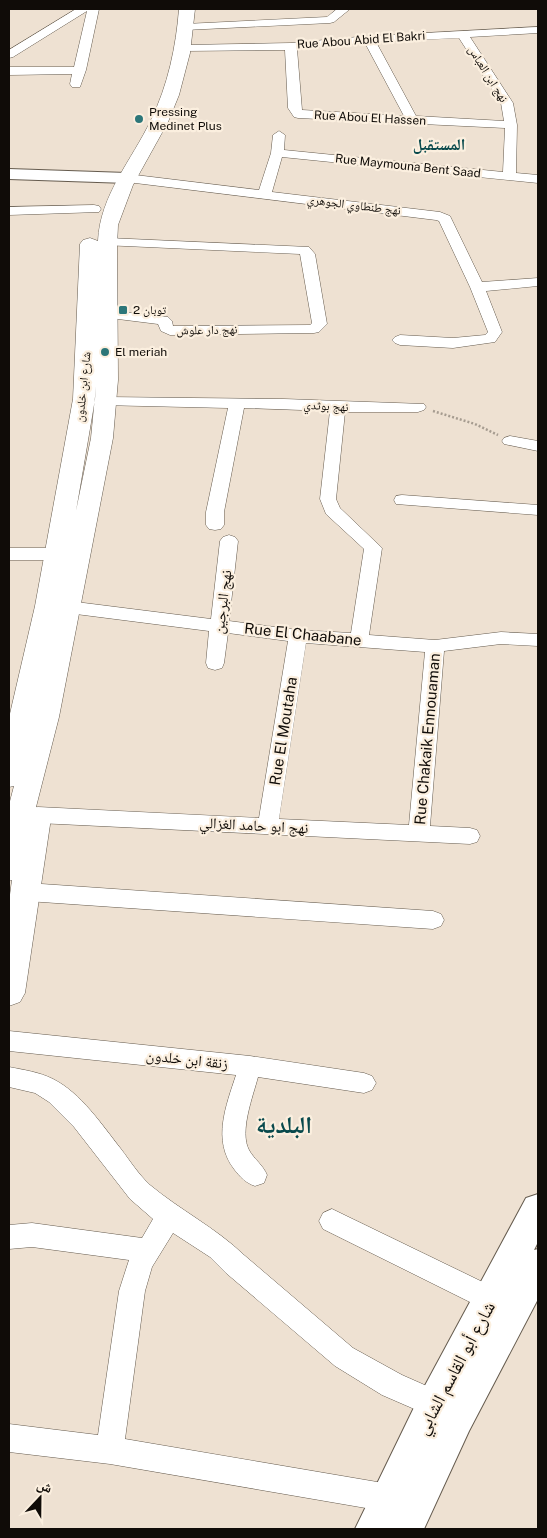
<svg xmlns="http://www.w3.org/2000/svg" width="547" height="1538" viewBox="0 0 547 1538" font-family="'Public Sans','Noto Naskh Arabic',sans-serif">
  <rect width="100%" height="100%" fill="#eee1d2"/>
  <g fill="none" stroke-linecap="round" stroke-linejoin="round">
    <g stroke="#655b4e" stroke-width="1">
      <g id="minor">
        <polygon points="76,9 99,9 86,70 80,87 72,87 70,84 72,74 9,75 9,67 74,67 87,11 13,57 9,58 9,50"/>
        <polygon points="337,9 350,9 334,22 330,23 185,30 179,27 185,24 327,17"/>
        <path d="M538 27V33L470 37 513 103 517 125 516 173 538 175V183L282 157 272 192 440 212 450 216 482 282 538 278V286L486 291 502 332 495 342 453 348 400 345 395 343 392 340 395 337 400 335 453 338 485 335 488 332 470 287 439 221 436 220 127 182 120 178 127 174 259 190 271 153 273 135 279 131 285 135 284 150 503 172 505 128 298 118 294 117 288 108 285 50 184 51 178 48 184 45 291 43 369 36ZM459 38 501 103 504 121 416 116 376 42ZM365 43 404 116 302 110 297 49Z"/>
        <polygon points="94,205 99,206 101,209 99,212 9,215 9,207"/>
        <polygon points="108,238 309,247 315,254 327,324 319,332 314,333 170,335 161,331 158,324 102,317 100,314 102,311 107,310 168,317 172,321 173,326 310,325 312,323 300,254 103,245 101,242 103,239"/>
        <path d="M106 397 284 399 424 404 426 407 424 410 418 412H345L336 499 340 508 382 548 369 635 435 640 501 632 538 634V646L501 644 444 651 430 826 470 828 477 830 480 836 477 842 470 844 38 823 31 821 28 815 31 809 38 807 259 818 288 641 228 633 224 663 222 668 215 670 208 668 206 663 209 631 68 613 62 611 59 607 62 603 68 601 211 619 220 541 223 537 229 535 235 537 238 541 229 621 298 630 351 633 364 549 326 514 320 499 330 411 244 408 224 512V525L221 529 215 530 209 529 206 525V512L228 408 100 405 98 402 100 399ZM306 643 425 652 409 825 279 819Z"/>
        <polygon points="510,436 538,441 538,451 504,444 502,441 504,438"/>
        <polygon points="402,495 538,505 538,515 396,504 394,500 396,496"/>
        <polygon points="9,548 57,548 63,550 66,554 63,558 57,560 9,560"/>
        <polygon points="27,883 433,911 441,914 444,920 441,926 433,929 27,901 19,898 16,892 19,886"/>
        <path d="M9 1031 250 1056 364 1073 372 1076 376 1083 372 1090 364 1093 258 1077C253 1096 239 1132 249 1150 254 1159 263 1165 267 1175L264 1183 255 1186C246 1183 240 1177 234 1169 212 1140 226 1106 236 1075L9 1051Z"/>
        <path d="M9 1067C24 1070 39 1072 53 1079 81 1093 102 1125 121 1149 130 1161 139 1175 150 1185 180 1210 216 1228 244 1255L353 1348 402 1375 445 1394 449 1404 445 1414 435 1418 382 1395 335 1366 226 1273 210 1257 173 1233 152 1267 145 1291 125 1439 389 1484 399 1488 403 1498 399 1508 389 1512 110 1464 9 1452V1424L98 1435 119 1291 129 1260 32 1247 9 1249V1225L32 1223 142 1238 153 1219 130 1199 74 1127 49 1102 35 1093 9 1087Z"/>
        <polygon points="332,1209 493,1287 509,1291 513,1300 509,1309 500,1313 482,1308 323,1229 319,1221 323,1213"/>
      </g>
    </g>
    <g stroke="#655b4e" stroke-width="2">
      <g id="tertiary">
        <polygon points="9,169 127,173 133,174 136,178 133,182 127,183 9,179"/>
        <polygon points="538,1194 538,1242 534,1250 538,1249 538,1299 469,1431 424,1529 355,1529 422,1391 526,1198"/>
      </g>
    </g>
    <g stroke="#655b4e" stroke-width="1">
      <path id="trunk" d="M179 9H195L190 53 179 95 168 122 133 185 118 225 117 246 118 380 113 438 59 717 36 807 47 810 51 818 25 993 20 1002 9 1006V902L12 880 9 881V805L14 786 9 787V718L35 606 73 399 80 244 83 240 90 238 98 241C100 195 132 160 151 120 168 85 176 47 179 9ZM96 386 91 438 76 511 95 399Z"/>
    </g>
    <polyline stroke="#a69c90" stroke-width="2.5" stroke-dasharray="2 2" stroke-linecap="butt" points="433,411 475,424 498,435"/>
    <use href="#minor" fill="#fff" fill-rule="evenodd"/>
    <use href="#tertiary" fill="#fff" fill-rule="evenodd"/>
    <use href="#trunk" fill="#fff" fill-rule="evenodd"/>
  </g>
  <g fill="#2c7679" stroke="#fbefdf" stroke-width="2">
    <circle cx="139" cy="119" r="5"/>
    <rect x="118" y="305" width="10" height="10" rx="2.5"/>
    <circle cx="105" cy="352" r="5"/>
  </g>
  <g text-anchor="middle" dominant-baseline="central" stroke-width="4.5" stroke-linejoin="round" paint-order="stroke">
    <g font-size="12" fill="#100c08" stroke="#fbefdf">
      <text transform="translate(361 40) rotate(-4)">Rue Abou Abid El Bakri</text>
      <text transform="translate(488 74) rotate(58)">نهج ابن العباس</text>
      <text transform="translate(370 118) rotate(3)">Rue Abou El Hassen</text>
      <text transform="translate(408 166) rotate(6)">Rue Maymouna Bent Saad</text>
      <text transform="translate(354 205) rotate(7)">نهج طنطاوي الجوهري</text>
      <text transform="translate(207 330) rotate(-1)">نهج دار علوش</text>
      <text transform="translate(83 387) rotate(-84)">شارع ابن خلدون</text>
      <text transform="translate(326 406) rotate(3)">نهج بوثدي</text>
    </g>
    <g font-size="12" fill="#100c08" stroke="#fbefdf" text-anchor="start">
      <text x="149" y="112">Pressing<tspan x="149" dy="14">Medinet Plus</tspan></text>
      <text x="133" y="310">توبان 2</text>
      <text x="115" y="352">El meriah</text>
    </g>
    <g font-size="15" fill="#100c08" stroke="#fbefdf">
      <text transform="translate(222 602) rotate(-83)">نهج البرجين</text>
      <text transform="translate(303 634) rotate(6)">Rue El Chaabane</text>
      <text transform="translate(283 731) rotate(-81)">Rue El Moutaha</text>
      <text transform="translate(427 739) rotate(-85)">Rue Chakaik Ennouaman</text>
      <text transform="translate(254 825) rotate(3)">نهج ابو حامد الغزالي</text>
      <text transform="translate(187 1059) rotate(6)">زنقة ابن خلدون</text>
    </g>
    <g font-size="16" font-weight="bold" fill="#08494c" stroke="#fbefdf">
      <text x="439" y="144">المستقبل</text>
    </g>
    <g font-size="18" fill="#100c08" stroke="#fbefdf">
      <text transform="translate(455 1368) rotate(-62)">شارع أبو القاسم الشابي</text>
    </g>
    <g font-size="24" font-weight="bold" fill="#08494c" stroke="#fbefdf">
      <text x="284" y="1124">البلدية</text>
    </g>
  </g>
  <rect width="547" height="1538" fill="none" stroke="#100c08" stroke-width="20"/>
  <g transform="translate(40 1498) rotate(22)" stroke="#fbefdf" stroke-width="4" paint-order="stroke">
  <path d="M0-4L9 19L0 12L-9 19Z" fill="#100c08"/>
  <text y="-8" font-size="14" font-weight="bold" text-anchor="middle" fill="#100c08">ش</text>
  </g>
</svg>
